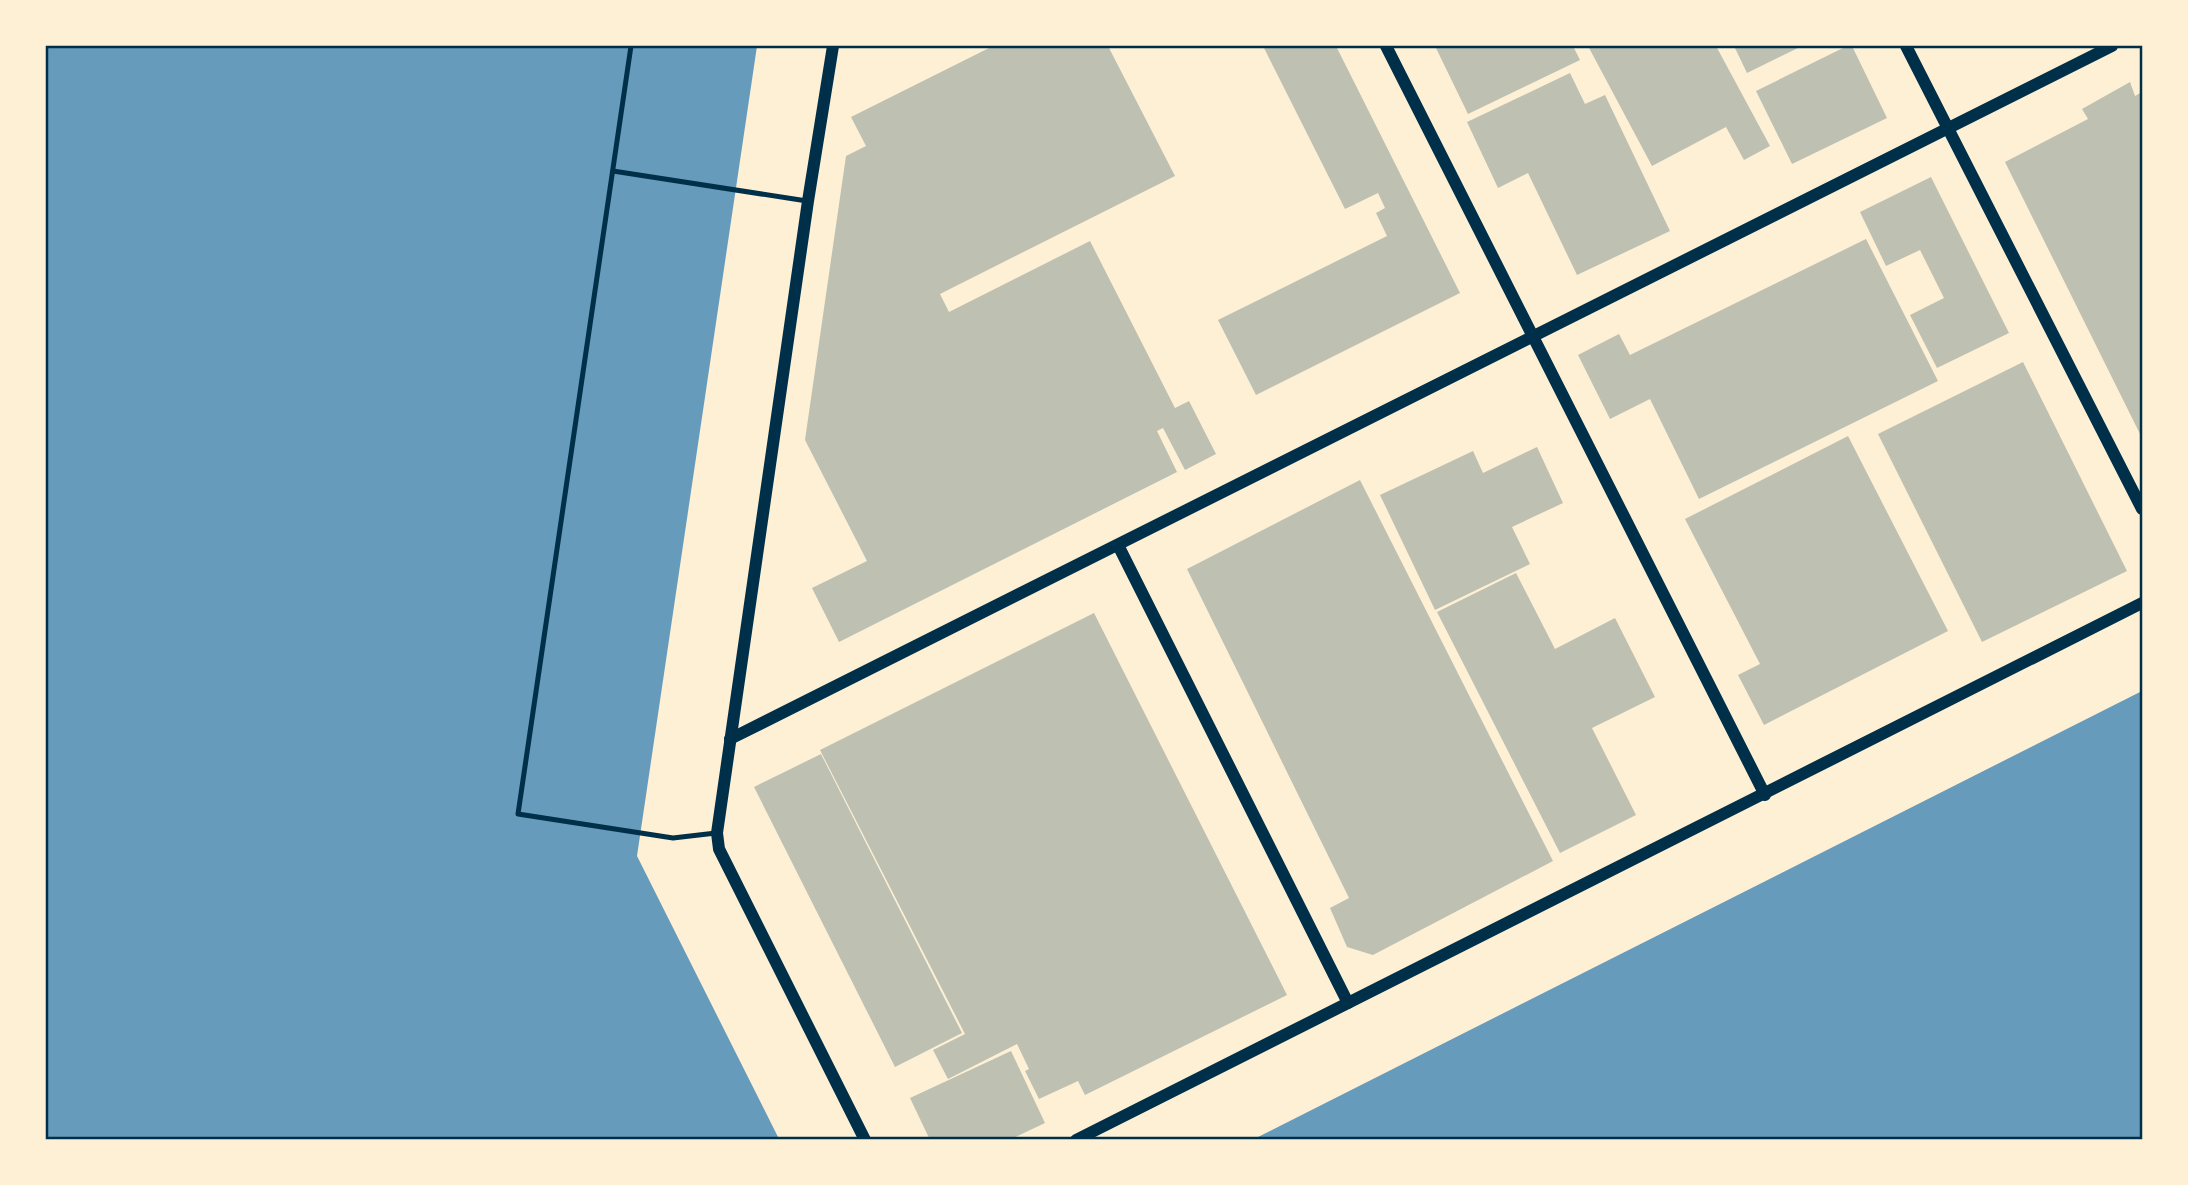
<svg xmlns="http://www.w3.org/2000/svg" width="2188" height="1185" viewBox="0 0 2188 1185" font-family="Roboto,sans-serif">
  <rect width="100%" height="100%" fill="#fdf0d5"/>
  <g fill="#669bbc">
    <polygon points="46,46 757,46 637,856 779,1139 46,1139"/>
    <polygon points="2142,691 2142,1139 1254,1139"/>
  </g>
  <g fill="#bec0b2">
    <polygon points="993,46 1108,46 1175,176 940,294 949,312 1090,241 1175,408 1189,401 1216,454 1185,470 1163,428 1157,431 1177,472 839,642 812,588 867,561 805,440 846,156 866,146 851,117"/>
    <polygon points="1263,46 1336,46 1460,293 1256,395 1218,320 1387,236 1376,213 1385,208 1378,193 1345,209"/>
    <polygon points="1435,46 1573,46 1580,60 1468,114"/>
    <polygon points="1588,46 1716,46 1770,146 1744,160 1726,127 1652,166"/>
    <polygon points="1734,46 1802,46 1747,73"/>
    <polygon points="1847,46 1852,46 1887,118 1792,164 1756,91"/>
    <polygon points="1570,73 1585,104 1605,95 1670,231 1577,275 1528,173 1498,188 1467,122"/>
    <polygon points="2130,82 2135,96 2142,92 2142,438 2005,162 2088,119 2082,109"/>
    <polygon points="1931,177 2009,333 1937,368 1910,315 1944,298 1920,250 1886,266 1860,212"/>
    <polygon points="1866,239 1938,381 1699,499 1650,399 1610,419 1578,355 1619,334 1630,355"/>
    <polygon points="2023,362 2127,571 1982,642 1878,434"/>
    <polygon points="1848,436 1948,631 1764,725 1738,675 1760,664 1685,519"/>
    <polygon points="1537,447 1563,503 1512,527 1530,564 1435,610 1380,495 1473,451 1483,473"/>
    <polygon points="1360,480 1553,861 1373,955 1347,947 1330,908 1349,898 1187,569"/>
    <polygon points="1516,573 1555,649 1615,618 1655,697 1592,728 1636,815 1560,853 1437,612"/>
    <polygon points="1094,613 1287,995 1085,1095 1078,1081 1039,1099 1025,1071 1029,1069 1017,1044 948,1079 933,1050 965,1034 820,750"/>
    <polygon points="821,754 962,1033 895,1067 754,787"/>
    <polygon points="1011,1051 1045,1123 1009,1140 930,1140 910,1098"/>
  </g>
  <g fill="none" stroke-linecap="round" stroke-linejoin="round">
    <g stroke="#003049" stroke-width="5">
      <polyline points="631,46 518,814 673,838 716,833"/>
      <polyline points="613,171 807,201"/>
    </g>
    <g stroke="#003049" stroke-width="12">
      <polyline points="833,46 808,201 717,833 719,849 865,1140"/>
      <polyline points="1386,46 1765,795"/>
      <polyline points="1906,46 2142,509"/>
      <polyline points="1118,545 1348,1003"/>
      <polyline points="730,739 2112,46"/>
      <polyline points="1076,1140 2142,603"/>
    </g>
  </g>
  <rect width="2188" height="1185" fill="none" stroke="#fdf0d5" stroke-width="94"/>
  <rect x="47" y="47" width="2094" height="1091" fill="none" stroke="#003049" stroke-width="2.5"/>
</svg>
